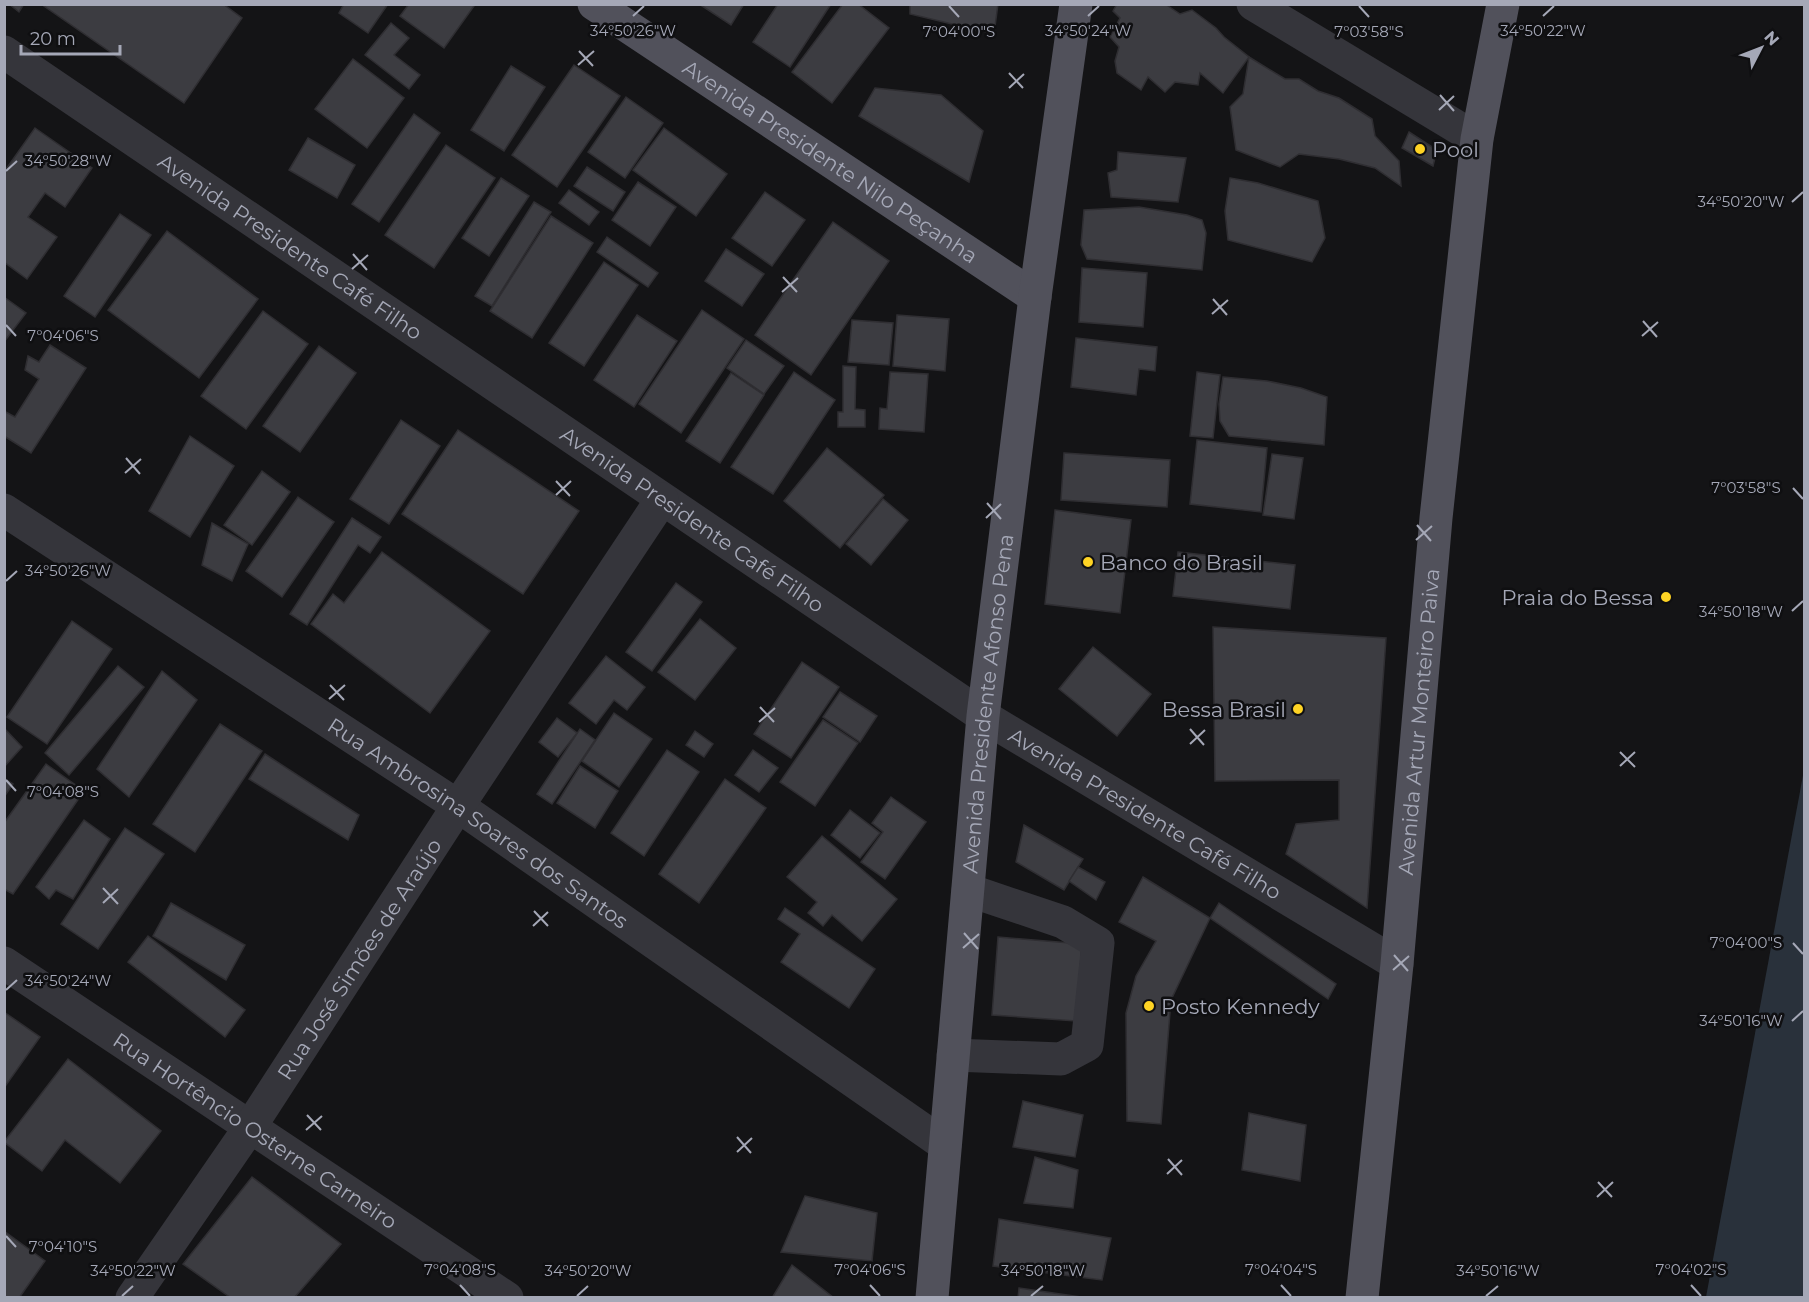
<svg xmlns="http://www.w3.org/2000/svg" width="1809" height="1302" viewBox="0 0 1809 1302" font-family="Montserrat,sans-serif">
  <rect width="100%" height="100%" fill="#141416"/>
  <polygon fill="#29313b" points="1804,770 1804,1297 1706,1297"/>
  <g fill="#3c3c41" stroke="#2f2e32" stroke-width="1.5">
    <polygon points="9,4 24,4 19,12"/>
    <polygon points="41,4 223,4 242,18 184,103"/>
    <polygon points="344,4 388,4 368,33 339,13"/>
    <polygon points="409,4 471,4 474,6 444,48 400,16"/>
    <polygon points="699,4 744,4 731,25"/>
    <polygon points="778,4 831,4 790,67 753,42"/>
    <polygon points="843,4 858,4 889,28 832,103 792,72"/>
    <polygon points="910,4 998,4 994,34 910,14"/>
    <polygon points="1117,4 1165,4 1180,14 1192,10 1216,28 1224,37 1249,57 1223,93 1200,73 1198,85 1175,82 1165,92 1148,77 1141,90 1117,73 1115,61 1119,47 1110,37 1120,18 1113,11"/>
    <polygon points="391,23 409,38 394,55 420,75 409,89 365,55"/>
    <polygon points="1249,57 1285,79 1299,79 1318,91 1339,98 1372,119 1375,136 1399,161 1401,186 1375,168 1339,159 1299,154 1280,167 1236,150 1230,107 1243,94"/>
    <polygon points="353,59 404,98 367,148 315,109"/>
    <polygon points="574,65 620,96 557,187 512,155"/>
    <polygon points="511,66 545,87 504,151 471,130"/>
    <polygon points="875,88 941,95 983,131 969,182 859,116"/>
    <polygon points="626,97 663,123 625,178 588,152"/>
    <polygon points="414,114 440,133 379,222 352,204"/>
    <polygon points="35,128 92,168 65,207 45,193 28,217 57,237 27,279 4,262 4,172"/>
    <polygon points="664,128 727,174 696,216 633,170"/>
    <polygon points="1409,132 1437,150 1433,166 1402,148"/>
    <polygon points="308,138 355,165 337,198 289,170"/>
    <polygon points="446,145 495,178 434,268 385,235"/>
    <polygon points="1118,152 1186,158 1178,202 1111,197 1108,173 1117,170"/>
    <polygon points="587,167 625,192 613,211 574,186"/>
    <polygon points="501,178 529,196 489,256 462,238"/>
    <polygon points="1230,178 1258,183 1318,201 1325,238 1312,262 1228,240 1225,211"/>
    <polygon points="638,182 676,207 650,246 612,220"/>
    <polygon points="569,190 599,212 589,225 559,203"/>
    <polygon points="765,192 805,220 772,266 732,238"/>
    <polygon points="534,202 551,212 492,306 475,296"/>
    <polygon points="1139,207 1187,215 1202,220 1206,233 1202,270 1087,259 1081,245 1084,210"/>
    <polygon points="120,214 151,235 95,317 64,296"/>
    <polygon points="551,216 593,243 532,338 490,311"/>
    <polygon points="833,222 889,261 811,375 755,335"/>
    <polygon points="167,231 258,299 199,378 108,310"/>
    <polygon points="607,237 658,273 648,287 597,252"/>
    <polygon points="726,249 764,274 742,306 705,281"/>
    <polygon points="604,262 638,285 584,366 549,343"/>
    <polygon points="1082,268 1147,273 1143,327 1079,322"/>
    <polygon points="4,297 26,313 4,342"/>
    <polygon points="702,310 744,339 681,433 639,404"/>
    <polygon points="263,311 308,344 246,429 201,396"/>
    <polygon points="637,315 677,341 634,407 594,380"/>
    <polygon points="897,315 949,319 945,371 893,366"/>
    <polygon points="852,320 893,323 889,365 848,362"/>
    <polygon points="1076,338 1157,347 1155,371 1139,369 1136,395 1071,387"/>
    <polygon points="746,340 784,366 764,394 727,368"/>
    <polygon points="50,345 86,368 31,453 4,436 4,411 15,417 39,379 25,370 28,356 39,362"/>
    <polygon points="319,346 356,373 300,452 263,426"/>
    <polygon points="843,366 856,367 855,409 865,410 865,427 838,427 838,412 843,412"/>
    <polygon points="794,372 835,400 773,494 731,467"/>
    <polygon points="890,372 928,374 924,432 879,429 880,408 887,409"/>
    <polygon points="1197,372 1220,375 1213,438 1190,436"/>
    <polygon points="731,373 764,395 720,463 686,441"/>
    <polygon points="1223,377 1267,381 1301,388 1327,397 1324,445 1229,436 1220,421 1219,404"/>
    <polygon points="401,420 440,446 389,524 350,499"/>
    <polygon points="458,430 579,511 523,594 402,514"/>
    <polygon points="190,436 234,466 190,537 149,511"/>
    <polygon points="1197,440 1267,448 1261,512 1190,504"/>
    <polygon points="827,448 884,495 840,548 784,501"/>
    <polygon points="1064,453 1170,460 1167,507 1061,500"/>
    <polygon points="1272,454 1303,458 1294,519 1263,515"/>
    <polygon points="262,471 290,492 252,545 224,525"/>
    <polygon points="298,497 334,522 282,597 246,571"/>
    <polygon points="883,499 908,520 871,565 846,544"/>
    <polygon points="1055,510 1131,520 1120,613 1045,604"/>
    <polygon points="352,518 381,537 370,553 358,545 307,625 290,614"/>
    <polygon points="212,523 248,544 232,581 202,565"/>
    <polygon points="382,552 490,631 430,713 311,624 333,594 344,603"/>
    <polygon points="1178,552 1295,565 1290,609 1173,596"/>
    <polygon points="676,583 702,602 652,671 626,652"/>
    <polygon points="700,619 736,648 695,700 658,672"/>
    <polygon points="72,621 112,649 47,744 7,717"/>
    <polygon points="1213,627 1386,638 1367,908 1286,854 1296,824 1339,820 1339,780 1215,781"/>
    <polygon points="1093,647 1151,694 1117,736 1059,689"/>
    <polygon points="606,656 645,687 627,710 614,700 596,724 569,703"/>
    <polygon points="802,662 839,687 791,758 754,734"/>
    <polygon points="118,666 144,687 69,775 45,753"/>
    <polygon points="162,671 197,700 129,797 97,769"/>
    <polygon points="840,692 877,716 860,742 823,717"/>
    <polygon points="614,713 652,739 619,787 582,761"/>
    <polygon points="557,718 577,733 558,757 539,742"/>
    <polygon points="823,720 858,743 815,806 780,782"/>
    <polygon points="220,724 262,751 195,852 153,824"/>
    <polygon points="4,728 22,747 4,767"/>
    <polygon points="580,729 595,740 552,804 537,794"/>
    <polygon points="695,731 713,744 704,757 686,745"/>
    <polygon points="667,750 699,772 644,856 611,833"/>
    <polygon points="753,750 778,768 759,792 735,775"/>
    <polygon points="265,754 359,815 348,840 249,779"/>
    <polygon points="46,764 84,791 13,894 4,889 4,823"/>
    <polygon points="580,766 618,791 595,828 557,803"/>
    <polygon points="4,778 13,784 4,797"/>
    <polygon points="725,779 766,808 699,903 659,874"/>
    <polygon points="891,797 926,822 885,879 861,862 883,832 872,823"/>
    <polygon points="850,810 880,833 860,858 831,835"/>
    <polygon points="84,820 110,839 73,899 56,890 49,899 36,887"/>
    <polygon points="1024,825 1083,859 1064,890 1016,862"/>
    <polygon points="125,828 164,854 98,949 61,924"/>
    <polygon points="822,836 897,899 862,941 832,915 823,926 808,913 817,902 787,877"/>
    <polygon points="1078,867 1105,882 1096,900 1069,881"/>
    <polygon points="1143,877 1210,918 1171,1000 1161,1124 1127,1121 1126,1013 1136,976 1156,941 1119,922"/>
    <polygon points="171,903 245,945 226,980 153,936"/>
    <polygon points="1219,903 1336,984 1328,999 1210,918"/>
    <polygon points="785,908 875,969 849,1008 781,962 800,934 778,919"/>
    <polygon points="148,936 245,1010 225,1037 128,962"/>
    <polygon points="998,937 1082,944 1076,1021 992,1015"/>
    <polygon points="4,1012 40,1037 4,1088"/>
    <polygon points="68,1059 161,1131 120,1183 65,1140 42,1171 4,1142"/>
    <polygon points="1023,1101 1083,1115 1075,1157 1013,1147"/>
    <polygon points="1249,1113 1306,1125 1300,1181 1242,1170"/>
    <polygon points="1035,1157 1078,1170 1073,1208 1024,1203"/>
    <polygon points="252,1177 341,1244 294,1298 231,1298 183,1264"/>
    <polygon points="805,1196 877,1213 872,1261 781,1252"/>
    <polygon points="999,1219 1111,1238 1102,1280 993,1266"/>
    <polygon points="4,1231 45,1261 19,1298 4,1298"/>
    <polygon points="792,1265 834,1298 772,1298"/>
    <polygon points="1019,1288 1088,1298 1018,1298"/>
  </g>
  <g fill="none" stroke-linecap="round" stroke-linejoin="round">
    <g stroke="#35353b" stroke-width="33">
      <polyline points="1253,4 1477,139"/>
      <path id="s1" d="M4 52 983 716 1397 964"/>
      <path id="s2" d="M4 510 458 806 945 1145"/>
      <path id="s3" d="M4 963 507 1298"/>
      <polyline points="953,1055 1061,1059 1087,1045 1098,943 1063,922 968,890"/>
      <path id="s4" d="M132 1298 250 1127 458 806 662 499"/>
    </g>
    <g stroke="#51515b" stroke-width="33">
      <path id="s5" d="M594 4 1035 297"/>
      <path id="s6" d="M932 1298 983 716 1035 297 1076 4"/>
      <path id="s7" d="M1362 1298 1397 964 1436 518 1477 139 1503 4"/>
    </g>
  </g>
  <path fill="none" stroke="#a5a8b7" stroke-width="2" d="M949 6 959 17M1359 6 1369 17M633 16 644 6M1088 16 1099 6M1543 16 1554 6M579 51 593 66M578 65 594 51M1009 73 1023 88M1009 88 1024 74M1440 95 1454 111M1439 110 1454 96M6 171 17 161M1792 202 1803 192M353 254 367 270M352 269 368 255M783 277 797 292M782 292 798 278M1213 299 1227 315M1212 314 1228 300M1643 321 1657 337M6 325 16 336M1642 336 1658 322M126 458 140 474M125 473 141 459M556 481 570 496M1793 488 1803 499M556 495 571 481M987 503 1001 519M986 518 1001 504M1417 525 1431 541M1416 540 1432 526M6 581 17 571M1792 611 1803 601M330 685 344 700M329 699 345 685M760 707 774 722M759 722 775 708M1190 729 1204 745M1190 744 1205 730M1620 752 1635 767M1620 766 1635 752M6 780 16 791M103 888 118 904M103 903 118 889M534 911 548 926M533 926 548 912M964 933 978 949M1793 943 1803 954M963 948 979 934M1394 955 1408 971M1393 970 1409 956M6 990 17 980M1792 1021 1803 1011M307 1115 321 1130M306 1130 322 1116M737 1137 751 1153M737 1152 752 1138M1168 1159 1182 1175M1167 1174 1182 1160M1598 1182 1612 1197M1597 1197 1613 1182M6 1236 16 1247M460 1285 470 1296M870 1285 880 1296M1281 1285 1291 1296M1691 1285 1701 1296M122 1296 133 1286M577 1296 588 1286M1031 1296 1043 1286M1486 1296 1498 1286"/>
  <g fill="#fed324" stroke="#0f0f11" stroke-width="2">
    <circle cx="1420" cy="149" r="6"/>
    <circle cx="1088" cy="562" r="6"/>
    <circle cx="1666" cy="597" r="6"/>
    <circle cx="1298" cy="709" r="6"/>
    <circle cx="1149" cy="1006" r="6"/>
  </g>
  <g text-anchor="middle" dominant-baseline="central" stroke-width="5" stroke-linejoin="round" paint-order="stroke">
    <g font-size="21" fill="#a5a8b7" stroke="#0f0f11" text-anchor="start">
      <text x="1432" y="149">Pool</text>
      <text x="1100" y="562">Banco do Brasil</text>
      <text x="1654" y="597" text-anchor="end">Praia do Bessa</text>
      <text x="1286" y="709" text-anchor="end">Bessa Brasil</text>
      <text x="1161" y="1006">Posto Kennedy</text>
    </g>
    <g font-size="21" fill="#a5a8b7" stroke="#0f0f11">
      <text stroke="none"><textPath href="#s5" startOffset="284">Avenida Presidente Nilo Peçanha</textPath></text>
      <text stroke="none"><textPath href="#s1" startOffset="346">Avenida Presidente Café Filho</textPath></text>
      <text stroke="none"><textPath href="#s1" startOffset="832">Avenida Presidente Café Filho</textPath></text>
      <text stroke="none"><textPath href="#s6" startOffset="597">Avenida Presidente Afonso Pena</textPath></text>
      <text stroke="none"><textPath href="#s7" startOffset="579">Avenida Artur Monteiro Paiva</textPath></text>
      <text stroke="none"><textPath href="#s1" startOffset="1372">Avenida Presidente Café Filho</textPath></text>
      <text stroke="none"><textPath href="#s2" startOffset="568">Rua Ambrosina Soares dos Santos</textPath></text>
      <text stroke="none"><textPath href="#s4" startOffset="408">Rua José Simões de Araújo</textPath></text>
      <text stroke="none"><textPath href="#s3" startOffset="302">Rua Hortêncio Osterne Carneiro</textPath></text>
    </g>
  </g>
  <g font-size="15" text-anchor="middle" fill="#a5a8b7" stroke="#0f0f11" stroke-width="5" stroke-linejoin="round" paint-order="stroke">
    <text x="633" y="36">34°50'26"W</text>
    <text x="1088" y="36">34°50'24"W</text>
    <text x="1543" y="36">34°50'22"W</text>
    <text x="959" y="37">7°04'00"S</text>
    <text x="1369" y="37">7°03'58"S</text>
    <text x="68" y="166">34°50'28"W</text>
    <text x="1741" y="207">34°50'20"W</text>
    <text x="63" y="341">7°04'06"S</text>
    <text x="1746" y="493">7°03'58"S</text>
    <text x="68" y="576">34°50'26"W</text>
    <text x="1741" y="617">34°50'18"W</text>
    <text x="63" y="797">7°04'08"S</text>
    <text x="1746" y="948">7°04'00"S</text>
    <text x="68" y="986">34°50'24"W</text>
    <text x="1741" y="1026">34°50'16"W</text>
    <text x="63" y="1252">7°04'10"S</text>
    <text x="460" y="1275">7°04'08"S</text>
    <text x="870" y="1275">7°04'06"S</text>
    <text x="1281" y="1275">7°04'04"S</text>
    <text x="1691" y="1275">7°04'02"S</text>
    <text x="133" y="1276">34°50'22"W</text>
    <text x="588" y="1276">34°50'20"W</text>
    <text x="1043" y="1276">34°50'18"W</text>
    <text x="1498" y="1276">34°50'16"W</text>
  </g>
  <rect width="1809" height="1302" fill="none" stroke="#a5a8b7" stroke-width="12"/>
  <g transform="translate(1761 48) rotate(48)" stroke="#0f0f11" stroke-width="4.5" paint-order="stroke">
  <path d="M0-4.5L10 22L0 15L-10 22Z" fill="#a5a8b7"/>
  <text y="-9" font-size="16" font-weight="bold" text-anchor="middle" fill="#a5a8b7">N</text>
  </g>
  <path d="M21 45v9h99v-9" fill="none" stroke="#a5a8b7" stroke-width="3"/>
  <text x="30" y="45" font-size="18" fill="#a5a8b7" stroke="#0f0f11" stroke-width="4.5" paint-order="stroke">20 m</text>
</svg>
